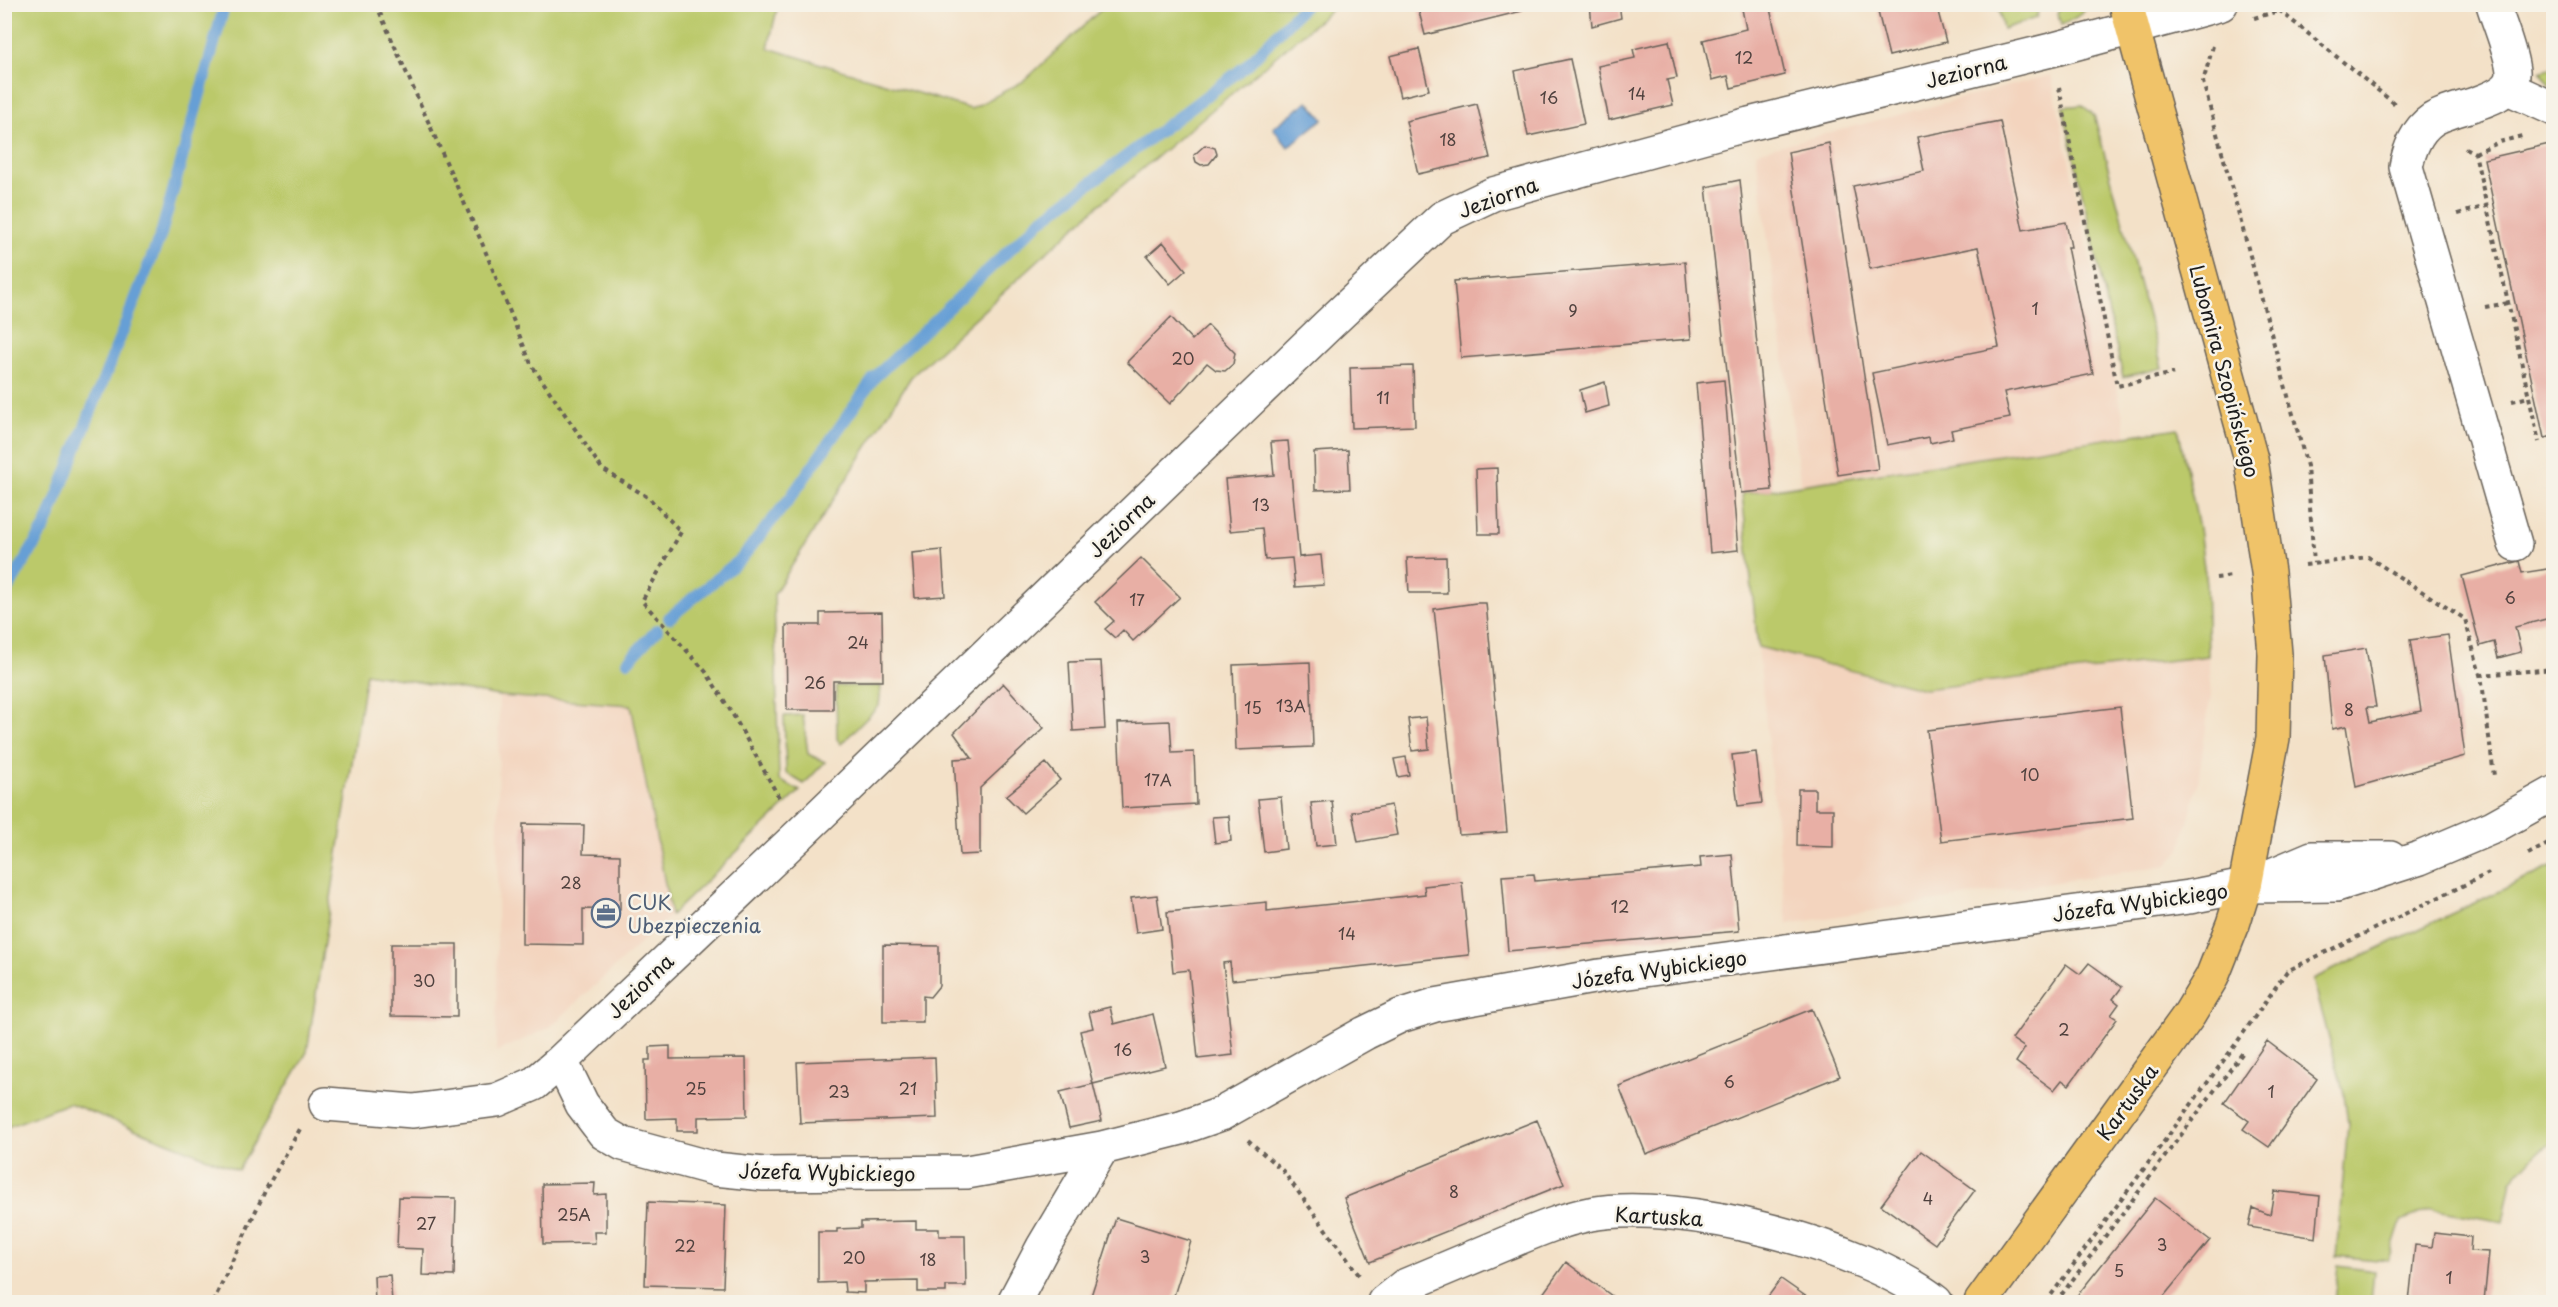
<svg xmlns="http://www.w3.org/2000/svg" width="2558" height="1307" viewBox="0 0 2558 1307" font-family="'Playpen Sans',sans-serif">
  <style>
    .built { fill: #f3d4be }
    .green { fill: #bbc96b; stroke: #6c7244; stroke-width: 1.5 }
    .water { fill: #669fd5; stroke: #415e78; stroke-width: 1.5 }
    .lines { fill: none; stroke-linecap: round; stroke-linejoin: round }
    .stream { stroke: #669fd5; stroke-width: 12 }
    .building { fill: #e8afa5 }
    .minor-casing { stroke: #676158; stroke-width: 36 }
    .major-casing { stroke: #676158; stroke-width: 36 }
    .path { stroke: #676158; stroke-width: 4; stroke-dasharray: 4.5 4.5; stroke-linecap: butt }
    .minor { stroke: #fff; stroke-width: 33 }
    .major { stroke: #f0c369; stroke-width: 33 }
    .labels { text-anchor: middle; dominant-baseline: central; stroke-width: 5; stroke-linejoin: round; paint-order: stroke }
    .number-label { font-size: 16px; fill: #4f413e }
    .street-label { font-size: 20px; fill: #1c1c1c; stroke: #f7f3e8 }
    .service-label { font-size: 20px; fill: #4e5e75; stroke: #f7f3e8; text-anchor: start }
  </style>
  <rect width="100%" height="100%" fill="#f7f3e8"/>
  <filter id="ink" filterUnits="userSpaceOnUse"><feTurbulence type="fractalNoise" baseFrequency=".0167" numOctaves="2"/><feDisplacementMap in="SourceGraphic" scale="12" xChannelSelector="R" yChannelSelector="G"/><feConvolveMatrix kernelMatrix="1 2 1 2 8 2 1 2 1" color-interpolation-filters="sRGB"/></filter>
  <filter id="wash" filterUnits="userSpaceOnUse"><feTurbulence type="fractalNoise" baseFrequency=".008" numOctaves="4" result="noise"/><feDisplacementMap in="SourceGraphic" scale="24" xChannelSelector="R" yChannelSelector="G"/><feGaussianBlur stdDeviation="1.35" result="paint"/><feColorMatrix in="noise" values="0 0 0 0 0 0 0 0 0 0 0 0 0 0 0 0 0 1.4 0 .05"/><feComposite in="paint" operator="in"/></filter>
  <g filter="url(#wash)">
    <rect width="100%" height="100%" fill="#f3e1c8"/>
    <path class="built" d="M2051,75L2127,436L1801,487L1756,152Z
      M1758,647L1924,689L2208,656L2211,696L2208,712L2198,784L2180,850L2167,865L1787,924Z
      M499,696L631,705L671,915L549,1028L496,1052Z"/>
    <path class="green" d="M5,4L778,5L768,48L971,109L1024,81L1106,5H1337L1092,211L911,377L774,594L779,780L800,791L671,915L631,705L499,696L366,673L307,1052L238,1170L69,1103L5,1128Z
      M1998,5V4L2040,5L2036,18L2003,29Z
      M2062,5V4L2087,5L2080,15L2062,25L2057,14Z
      M2553,68V91L2540,72Z
      M2082,105L2094,115L2162,368L2123,377L2063,107Z
      M2178,428L2199,528L2206,584L2208,656L1924,689L1758,647L1742,494Z
      M836,686H881L879,706L841,744L837,739Z
      M803,715L808,754L825,762L804,784L786,773L784,716Z
      M2553,866V1143L2538,1151L2511,1181L2503,1222L2431,1209L2401,1221L2388,1261L2336,1256L2348,1124L2344,1094L2313,979Z
      M2338,1266L2374,1271L2371,1302H2334Z"/>
    <path class="water" d="M1308,101L1323,119L1288,147L1273,128Z"/>
    <g class="lines">
      <path class="stream" d="M4,596L46,525L161,234L225,4
        M669,618L741,559L791,497L874,378L1040,221L1246,66L1306,4
        M628,661L657,630"/>
    </g>
    <g id="blocks">
      <path class="building" d="M1417,4H1520L1522,11L1425,35Z
        M1590,4H1619L1621,18L1592,26Z
        M1741,4H1769L1785,75L1731,88L1728,76L1712,80L1703,40L1746,29Z
        M1876,4H1936L1946,42L1889,56Z
        M2546,4H2554V29H2553Z
        M1669,41L1677,78L1667,80L1673,105L1609,120L1598,66L1635,58L1633,49Z
        M1419,49L1429,90L1400,97L1390,56Z
        M1570,59L1584,124L1528,136L1515,71Z
        M1477,104L1490,158L1418,174L1406,121Z
        M2000,121L2023,230L2066,222L2071,247H2067L2093,374L2004,392L2010,418L1951,430L1953,438L1930,443L1929,437L1887,445L1872,373L1999,347L1978,247L1870,269L1853,186L1924,171L1917,137Z
        M1829,143L1878,469L1838,475L1788,152Z
        M2554,143V436L2544,438L2484,159Z
        M1205,145L1215,148L1217,154L1209,164L1201,165L1196,162L1194,155Z
        M1740,180L1772,490L1741,493L1706,187Z
        M1163,242L1186,270L1170,284L1147,256Z
        M1685,262L1691,339L1461,358L1454,281Z
        M1171,317L1192,340L1208,325L1235,353L1233,364L1225,371L1216,370L1207,363L1170,404L1127,362Z
        M1413,366L1415,426L1352,428L1350,368Z
        M1724,380L1738,550L1710,553L1696,383Z
        M1605,382L1609,406L1585,413L1580,390Z
        M1288,441L1299,557L1321,555L1324,585L1295,587L1292,558L1265,560L1262,528L1230,531L1225,479L1274,475L1271,442Z
        M1348,450L1350,489L1315,490L1314,452Z
        M1497,468L1499,534H1478L1476,469Z
        M942,550L945,596L915,598L912,553Z
        M1446,557L1447,593H1409L1407,558Z
        M1141,558L1180,597L1133,641L1123,630L1115,638L1105,629L1114,621L1095,602Z
        M2519,561L2522,573L2554,568V617L2515,627L2521,652L2498,658L2494,642L2480,646L2462,576Z
        M1476,603H1486L1507,832L1459,835L1434,609Z
        M882,612L883,681H833V710H787L786,625H820V613Z
        M2448,635L2465,756L2356,787L2346,726L2332,729L2325,655L2366,648L2376,707H2367L2370,722L2421,711L2410,640Z
        M1101,661L1105,729L1073,731L1069,662Z
        M1310,662L1313,747L1236,750L1233,665Z
        M1003,683L1044,728L980,788V854L960,855L954,759L972,758L954,733Z
        M2120,707L2133,818L1941,841L1927,730Z
        M1426,717L1429,749L1412,751L1408,719Z
        M1170,721L1172,753L1194,752L1196,804L1122,808L1118,723Z
        M1756,752L1762,803L1738,806L1732,755Z
        M1406,757L1409,775L1398,777L1394,759Z
        M1046,763L1060,780L1023,813L1006,796Z
        M1798,789H1815V809H1833V847L1797,846Z
        M1281,797L1286,849L1264,852L1258,799Z
        M1332,801L1337,844L1316,846L1311,803Z
        M1391,805L1397,835L1358,842L1352,812Z
        M1229,816L1231,841L1215,843L1212,817Z
        M523,824L584,825L583,854L620,855V910L583,909V945L522,944Z
        M1732,854L1739,931L1508,951L1502,876L1534,874L1535,881L1701,867L1700,857Z
        M1462,882L1469,955L1232,980L1230,962L1223,963L1233,1055L1198,1059L1189,970L1173,972L1167,912L1267,902V911L1425,894L1424,886Z
        M1157,895L1162,929L1136,933L1131,898Z
        M391,944H457V1017L391,1016Z
        M883,945L939,946V986L930,997L923,996V1022H883Z
        M2089,963L2122,987L2113,999L2119,1004L2111,1015L2117,1019L2069,1085L2062,1080L2054,1090L2016,1062L2025,1048L2012,1039L2066,964L2080,974Z
        M1110,1007L1114,1024L1153,1014L1165,1066L1093,1084L1080,1031L1093,1028L1089,1012Z
        M1812,1009L1840,1076L1646,1154L1619,1086Z
        M2267,1041L2317,1079L2269,1147L2243,1129L2249,1121L2224,1103Z
        M670,1046V1059L746,1058L747,1116L698,1117V1131H677V1118L646,1119L645,1060H650V1047Z
        M935,1057L937,1118L800,1123L797,1062Z
        M1093,1084L1102,1121L1069,1128L1060,1092Z
        M1537,1120L1564,1184L1370,1262L1344,1198Z
        M1921,1151L1975,1190L1935,1244L1881,1205Z
        M595,1183L594,1195L606,1194V1232H594L595,1243L543,1244L542,1184Z
        M2274,1191L2320,1196L2316,1238L2249,1227L2253,1208L2270,1215Z
        M399,1197L456,1198L454,1276L422,1275L423,1249L397,1248Z
        M2155,1198L2210,1240L2159,1302H2072Z
        M648,1202L726,1205L723,1287L645,1285Z
        M1116,1218L1191,1241L1172,1302H1089Z
        M916,1221V1229H939V1236H965L966,1286H946V1292H918V1281L864,1282V1293L845,1292L844,1282L818,1283V1232H837V1229L861,1228V1222Z
        M2434,1233L2471,1237L2470,1251L2489,1252L2484,1302H2409L2415,1245L2432,1247Z
        M1566,1262L1620,1302H1537Z
        M390,1275L392,1302H375L374,1276Z
        M1781,1279L1814,1302H1764Z"/>
    </g>
  </g>
  <g filter="url(#ink)">
    <use href="#blocks" fill-opacity="0" stroke="#676158" stroke-width="1.5"/>
    <g class="lines">
      <g class="minor-casing">
        <path id="minor" d="M2493,4C2499,24 2511,51 2513,71C2516,102 2452,106 2432,120C2417,130 2409,150 2406,167L2515,544
          M2508,88L2554,109
          M2260,880L2312,858H2390
          M561,1061L582,1104L604,1133L623,1144L715,1169L764,1174L967,1172L1102,1148L1181,1128L1221,1114L1365,1033L1400,1016L1435,1005L1599,976L2189,897L2245,886L2336,885L2420,858L2493,827L2554,793
          M326,1104L413,1111L497,1100L534,1084L561,1061L799,835L1327,326L1442,218L1493,194L1749,124L2051,50L2221,4
          M1014,1302L1043,1247L1102,1148
          M1384,1302L1404,1286C1437,1272 1471,1258 1504,1244C1533,1232 1560,1220 1590,1214C1681,1198 1864,1245 1936,1302"/>
      </g>
      <g class="major-casing">
        <path id="major" d="M1981,1302L2189,1015L2212,977L2233,924L2245,886L2273,738L2275,654L2268,572L2251,459L2126,4"/>
      </g>
      <path class="path" d="M376,4L482,243L531,364L602,469L649,498L681,532L642,601L706,672L732,713L781,801
        M2279,10L2395,104
        M2254,18L2303,4
        M2213,46L2203,82L2307,466L2314,563
        M2059,87L2117,386L2174,373
        M2465,148L2475,153L2539,442
        M2475,153L2499,142L2522,136
        M2458,214L2486,206
        M2485,307L2508,303
        M2512,401L2529,397
        M2305,565L2368,557L2465,619L2482,682L2494,776
        M2216,578L2232,576
        M2480,675L2554,669
        M2528,854L2554,841
        M1248,1140L1283,1171L1359,1275
        M213,1302L266,1189L300,1129
        M2046,1302L2235,1045L2287,971L2489,873
        M2056,1302L2244,1051"/>
      <use href="#minor" class="minor"/>
      <use href="#major" class="major"/>
    </g>
  </g>
  <defs>
    <g id="office-ring" transform="scale(1.5)"><circle r="9.5" fill="#f7f3e8" stroke="#5c6f8a" stroke-width="1.5"/><path d="M-6-3h4V-5.5h4V-3h4V5H-6ZM-1-4.5V-3h2v-1.5ZM-6 0V1H6V0Z" fill="#5c6f8a"/></g>
  </defs>
  <g fill-rule="evenodd">
    <use href="#office-ring" x="606" y="913"/>
  </g>
  <g class="labels">
    <g class="number-label">
      <text x="1744" y="57">12</text>
      <text x="1637" y="93">14</text>
      <text x="1549" y="97">16</text>
      <text x="1448" y="139">18</text>
      <text x="2035" y="308">1</text>
      <text x="1573" y="310">9</text>
      <text x="1183" y="358">20</text>
      <text x="1383" y="397">11</text>
      <text x="1261" y="504">13</text>
      <text x="2510" y="597">6</text>
      <text x="1137" y="599">17</text>
      <text x="858" y="642">24</text>
      <text x="815" y="682">26</text>
      <text x="1291" y="705">13A</text>
      <text x="1253" y="707">15</text>
      <text x="2349" y="709">8</text>
      <text x="2030" y="774">10</text>
      <text x="1158" y="779">17A</text>
      <text x="571" y="882">28</text>
      <text x="1620" y="906">12</text>
      <text x="1347" y="933">14</text>
      <text x="424" y="980">30</text>
      <text x="2064" y="1029">2</text>
      <text x="1123" y="1049">16</text>
      <text x="1729" y="1081">6</text>
      <text x="696" y="1088">25</text>
      <text x="908" y="1088">21</text>
      <text x="839" y="1091">23</text>
      <text x="2271" y="1091">1</text>
      <text x="1454" y="1191">8</text>
      <text x="1928" y="1198">4</text>
      <text x="574" y="1214">25A</text>
      <text x="426" y="1223">27</text>
      <text x="2162" y="1244">3</text>
      <text x="685" y="1245">22</text>
      <text x="1145" y="1256">3</text>
      <text x="854" y="1257">20</text>
      <text x="928" y="1259">18</text>
      <text x="2119" y="1270">5</text>
      <text x="2449" y="1277">1</text>
    </g>
    <g class="street-label">
      <text transform="translate(1966 71) rotate(-14)">Jeziorna</text>
      <text transform="translate(1498 197) rotate(-20)">Jeziorna</text>
      <text transform="translate(2225 371) rotate(75)">Lubomira Szopińskiego</text>
      <text transform="translate(1121 525) rotate(-44)">Jeziorna</text>
      <text transform="translate(2140 902) rotate(-8)">Józefa Wybickiego</text>
      <text transform="translate(1659 969) rotate(-8)">Józefa Wybickiego</text>
      <text transform="translate(640 986) rotate(-44)">Jeziorna</text>
      <text transform="translate(2127 1102) rotate(-54)">Kartuska</text>
      <text transform="translate(827 1172) rotate(1)">Józefa Wybickiego</text>
      <text transform="translate(1659 1216) rotate(3)">Kartuska</text>
    </g>
    <g class="service-label">
      <text x="627" y="902">CUK<tspan x="627" dy="23">Ubezpieczenia</tspan></text>
    </g>
  </g>
  <rect width="2558" height="1307" fill="none" stroke="#f7f3e8" stroke-width="24"/>
</svg>
